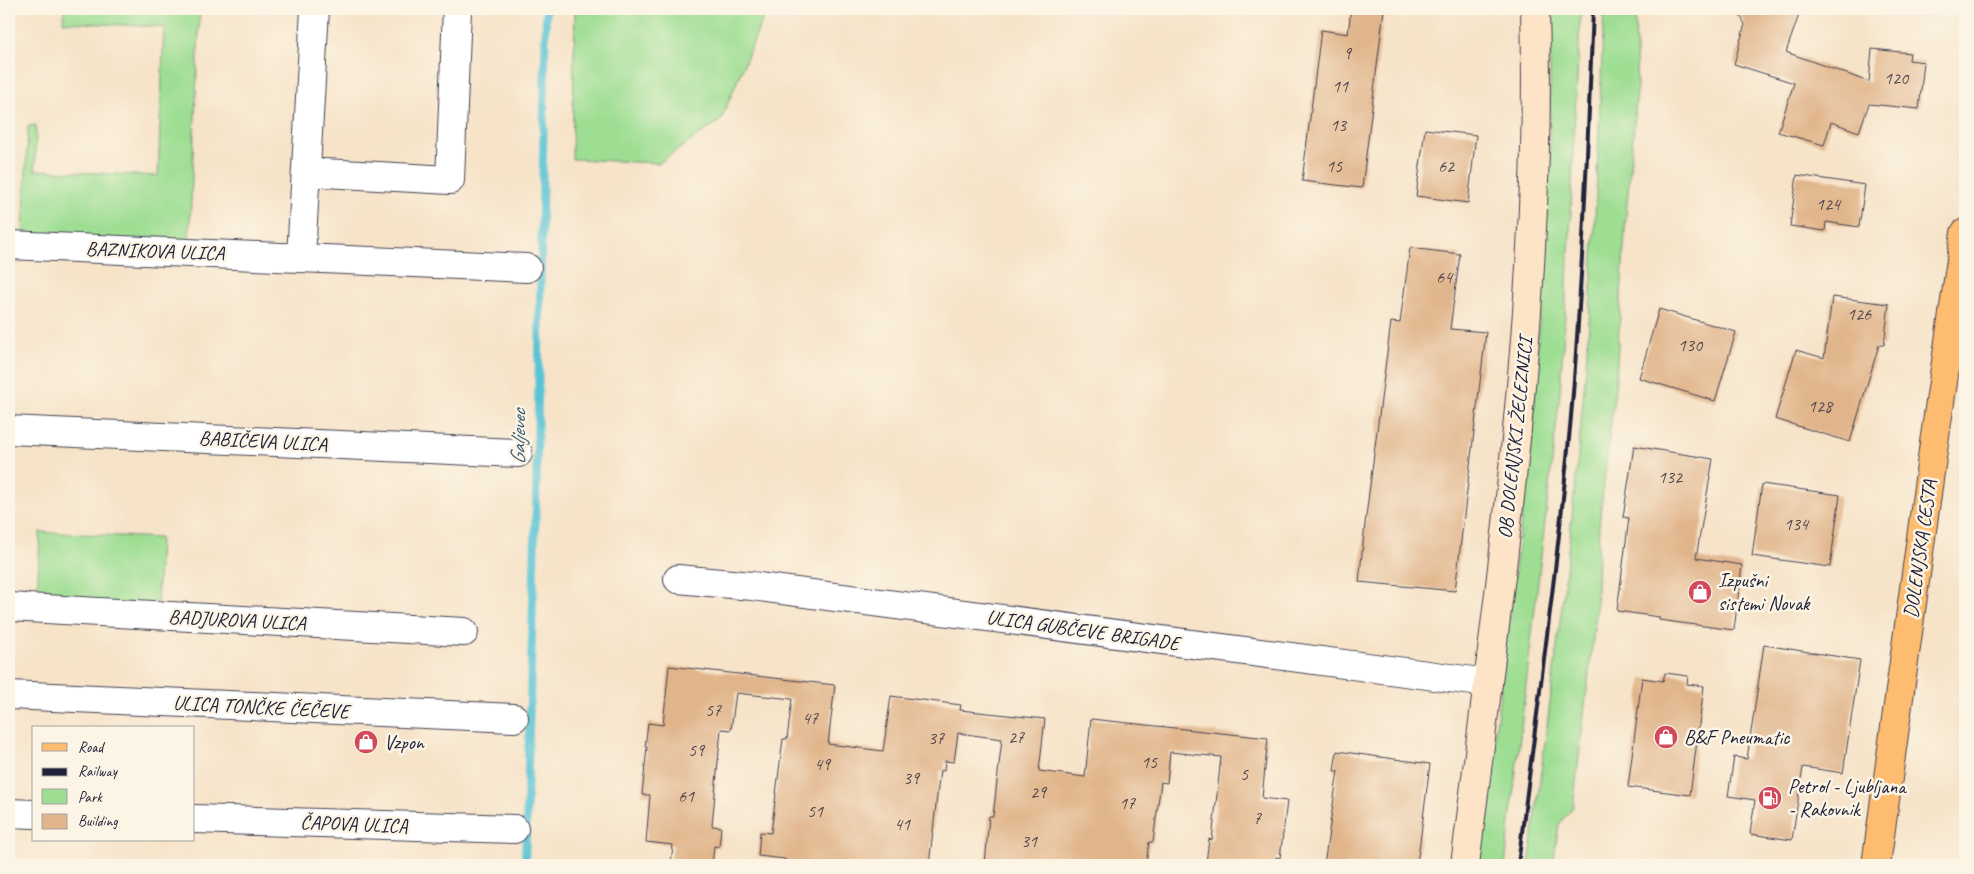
<svg xmlns="http://www.w3.org/2000/svg" width="1974" height="874" viewBox="0 0 1974 874" font-family="Caveat,sans-serif">
  <style>
    .green { fill: #9ede93; stroke: #608067 }
    .lines { fill: none; stroke-linecap: round; stroke-linejoin: round }
    .stream { stroke: #5ac4d5; stroke-width: 8 }
    .building { fill: #e1b58b }
    .street-casing { stroke: #423f50; stroke-width: 30 }
    .secondary-casing { stroke: #423f50; stroke-width: 30 }
    .primary-casing { stroke: #423f50; stroke-width: 30 }
    .street { stroke: #fff; stroke-width: 28 }
    .secondary { stroke: #fee4c6; stroke-width: 28 }
    .primary { stroke: #fdbc70; stroke-width: 28 }
    .rail { stroke: #22223b; stroke-width: 4 }
    .labels { text-anchor: middle; dominant-baseline: central; stroke-width: 5; stroke-linejoin: round; paint-order: stroke }
    .number-label { font-size: 18px; fill: #52474f }
    .street-label { font-size: 20px; fill: #22223b; stroke: #fcf5e5 }
    .poi-label { font-size: 20px; fill: #22223b; stroke: #fcf5e5; text-anchor: start }
    .water-label { font-size: 21px; font-style: italic; fill: #365b71; stroke: #fcf5e5 }
  </style>
  <rect width="100%" height="100%" fill="#fcf5e5"/>
  <filter id="ink" filterUnits="userSpaceOnUse"><feTurbulence type="fractalNoise" baseFrequency=".02" numOctaves="2"/><feDisplacementMap in="SourceGraphic" scale="10" xChannelSelector="R" yChannelSelector="G"/><feConvolveMatrix kernelMatrix="1 2 1 2 8 2 1 2 1" color-interpolation-filters="sRGB"/></filter>
  <filter id="wash" filterUnits="userSpaceOnUse"><feTurbulence type="fractalNoise" baseFrequency=".0096" numOctaves="4" result="noise"/><feDisplacementMap in="SourceGraphic" scale="20" xChannelSelector="R" yChannelSelector="G"/><feGaussianBlur stdDeviation="1.12" result="paint"/><feColorMatrix in="noise" values="0 0 0 0 0 0 0 0 0 0 0 0 0 0 0 0 0 1.4 0 .05"/><feComposite in="paint" operator="in"/></filter>
  <g filter="url(#wash)">
    <rect width="100%" height="100%" fill="#f6e3c8"/>
    <path class="green" d="M64,9H200L189,243L23,235L28,126L36,125L35,170L158,176L164,27L63,22Z
      M575,9H767L721,120L659,163L572,159Z
      M1550,9H1581L1574,130L1570,236L1560,393L1505,865H1479L1533,423L1550,143Z
      M1604,9H1635L1637,90L1626,215L1616,379L1599,525L1596,614L1573,807L1559,824L1553,865H1529C1548,718 1568,571 1581,423C1594,285 1598,147 1604,9Z
      M40,532L160,538L157,606L37,601Z"/>
    <g class="lines">
      <path class="stream" d="M525,865L536,503L546,9"/>
    </g>
    <g id="blocks">
      <path class="building" d="M1351,9H1384L1362,188L1302,181L1321,30L1348,34Z
        M1736,9H1801L1786,52L1869,82L1872,49L1910,53L1909,60L1924,62L1919,109L1869,104L1859,132L1831,122L1824,145L1778,132L1794,83L1734,64L1745,24Z
        M1425,129L1476,135L1468,203L1416,196Z
        M1797,175L1865,185L1859,227L1826,222L1825,231L1790,226Z
        M1410,248L1460,254L1450,329L1486,332L1455,591L1359,582L1365,524L1391,322L1400,323Z
        M1832,297L1889,304L1884,345H1879L1850,442L1775,419L1796,350L1824,358Z
        M1659,309L1736,332L1715,401L1639,378Z
        M1634,446L1713,459L1696,558L1742,565L1734,630L1659,620V617L1617,611L1629,518L1623,517Z
        M1762,484L1840,495L1830,567L1752,556Z
        M1764,645L1860,660L1843,773L1803,767L1792,840L1750,834L1755,800L1728,796L1734,757L1747,759Z
        M669,666L835,685L828,744L883,751L891,696L961,705L960,710L1045,719L1039,771L1085,777L1091,719L1268,738L1262,798L1287,801L1280,858L1276,857L1275,865H1226L1206,863L1209,839L1212,840L1221,757L1170,752L1167,783L1161,782L1153,842H1149L1146,865H985L989,816H993L1002,739L958,733L954,762L945,761L944,771L940,770L929,865H785V859L758,856L760,832L771,833L783,739H787L792,699L736,693L731,730L721,729L712,826L721,827L719,847L714,846L712,865H671L673,845L646,842L650,795H642L647,747H645L648,723L663,725Z
        M1665,673L1688,676L1687,684L1704,686L1690,795L1628,787L1642,678L1663,681Z
        M1337,751L1430,764L1417,865H1324L1338,771H1334Z"/>
    </g>
  </g>
  <g filter="url(#ink)">
    <use href="#blocks" fill-opacity="0" stroke="#423f50" stroke-width="1"/>
    <g class="lines">
      <g class="street-casing">
        <path id="street" d="M306,172L450,180L457,9
          M9,245L527,268
          M301,257L315,9
          M9,430L518,453
          M678,579L752,586L1488,683
          M9,607L464,632
          M9,695L514,718
          M9,813L34,814
          M194,819L514,829"/>
      </g>
      <g class="secondary-casing">
        <path id="secondary" d="M1465,865C1500,581 1543,296 1535,9"/>
      </g>
      <g class="primary-casing">
        <path id="primary" d="M1876,865L1935,436L1965,233"/>
      </g>
      <use href="#street" class="street"/>
      <use href="#secondary" class="secondary"/>
      <use href="#primary" class="primary"/>
      <path class="rail" d="M1518,865C1537,708 1560,551 1573,393C1583,265 1588,137 1593,9"/>
    </g>
  </g>
  <defs>
    <g id="shop-disc" transform="scale(1.25)"><circle r="9.5" fill="#d1495b" stroke="#fcf5e5"/><path d="M-5-2.5h2.3a2.7 3.5 0 0 1 5.4 0H5L5.5 6h-11ZM-1.5-2.5h3a1.5 2.3 0 0 0-3 0Z" fill="#fff"/></g>
    <g id="fuel-disc" transform="scale(1.25)"><circle r="9.5" fill="#d1495b" stroke="#fcf5e5"/><path d="M-5.5-6h7V0h2V4h1.3V-2.5L3-4.5l.8-.8L6-3V5H2.5V1h-1V6h-7ZM-4.2-4.7v3.2H.2V-4.7Z" fill="#fff"/></g>
  </defs>
  <g fill-rule="evenodd">
    <use href="#shop-disc" x="1700" y="592"/>
    <use href="#shop-disc" x="1666" y="737"/>
    <use href="#shop-disc" x="366" y="742"/>
    <use href="#fuel-disc" x="1770" y="798"/>
  </g>
  <g class="labels">
    <g class="number-label">
      <text x="1347" y="53">9</text>
      <text x="1896" y="78">120</text>
      <text x="1340" y="86">11</text>
      <text x="1338" y="125">13</text>
      <text x="1334" y="166">15</text>
      <text x="1446" y="166">62</text>
      <text x="1828" y="204">124</text>
      <text x="1444" y="277">64</text>
      <text x="1859" y="314">126</text>
      <text x="1690" y="345">130</text>
      <text x="1820" y="406">128</text>
      <text x="1670" y="477">132</text>
      <text x="1796" y="524">134</text>
      <text x="713" y="710">57</text>
      <text x="810" y="718">47</text>
      <text x="1016" y="737">27</text>
      <text x="936" y="738">37</text>
      <text x="696" y="750">59</text>
      <text x="1149" y="762">15</text>
      <text x="822" y="764">49</text>
      <text x="1244" y="774">5</text>
      <text x="911" y="778">39</text>
      <text x="1038" y="792">29</text>
      <text x="686" y="796">61</text>
      <text x="1127" y="803">17</text>
      <text x="815" y="811">51</text>
      <text x="1257" y="818">7</text>
      <text x="902" y="824">41</text>
      <text x="1029" y="841">31</text>
    </g>
    <g class="street-label">
      <text transform="translate(155 251) rotate(2)">BAZNIKOVA ULICA</text>
      <text transform="translate(1515 438) rotate(-84)">OB DOLENJSKI ŽELEZNICI</text>
      <text transform="translate(263 441) rotate(3)">BABIČEVA ULICA</text>
      <text transform="translate(1920 549) rotate(-82)">DOLENJSKA CESTA</text>
      <text transform="translate(237 620) rotate(3)">BADJUROVA ULICA</text>
      <text transform="translate(1083 630) rotate(8)">ULICA GUBČEVE BRIGADE</text>
      <text transform="translate(261 707) rotate(3)">ULICA TONČKE ČEČEVE</text>
      <text transform="translate(354 824) rotate(2)">ČAPOVA ULICA</text>
    </g>
    <g class="poi-label">
      <text x="1718" y="580">Izpušni<tspan x="1718" dy="23">sistemi Novak</tspan></text>
      <text x="1684" y="737">B&amp;F Pneumatic</text>
      <text x="384" y="742">Vzpon</text>
      <text x="1788" y="786">Petrol - Ljubljana<tspan x="1788" dy="23">- Rakovnik</tspan></text>
    </g>
    <g class="water-label">
      <text transform="translate(518 437) rotate(-89)">Galjevec</text>
    </g>
  </g>
  <rect width="1974" height="874" fill="none" stroke="#fcf5e5" stroke-width="30"/>
  <rect x="32" y="726" width="162" height="115" fill="#fcf5e5" stroke="#a5a1a1"/>
  <rect x="42" y="743" width="25" height="8" fill="#fdbc70" stroke="#a5a1a1"/>
  <text x="78" y="752" font-size="15" fill="#22223b">Road</text>
  <rect x="42" y="768" width="25" height="8" fill="#22223b" stroke="#a5a1a1"/>
  <text x="78" y="776" font-size="15" fill="#22223b">Railway</text>
  <rect x="42" y="789" width="25" height="15" fill="#9ede93" stroke="#a5a1a1"/>
  <text x="78" y="802" font-size="15" fill="#22223b">Park</text>
  <rect x="42" y="814" width="25" height="15" fill="#e1b58b" stroke="#a5a1a1"/>
  <text x="78" y="826" font-size="15" fill="#22223b">Building</text>
</svg>
